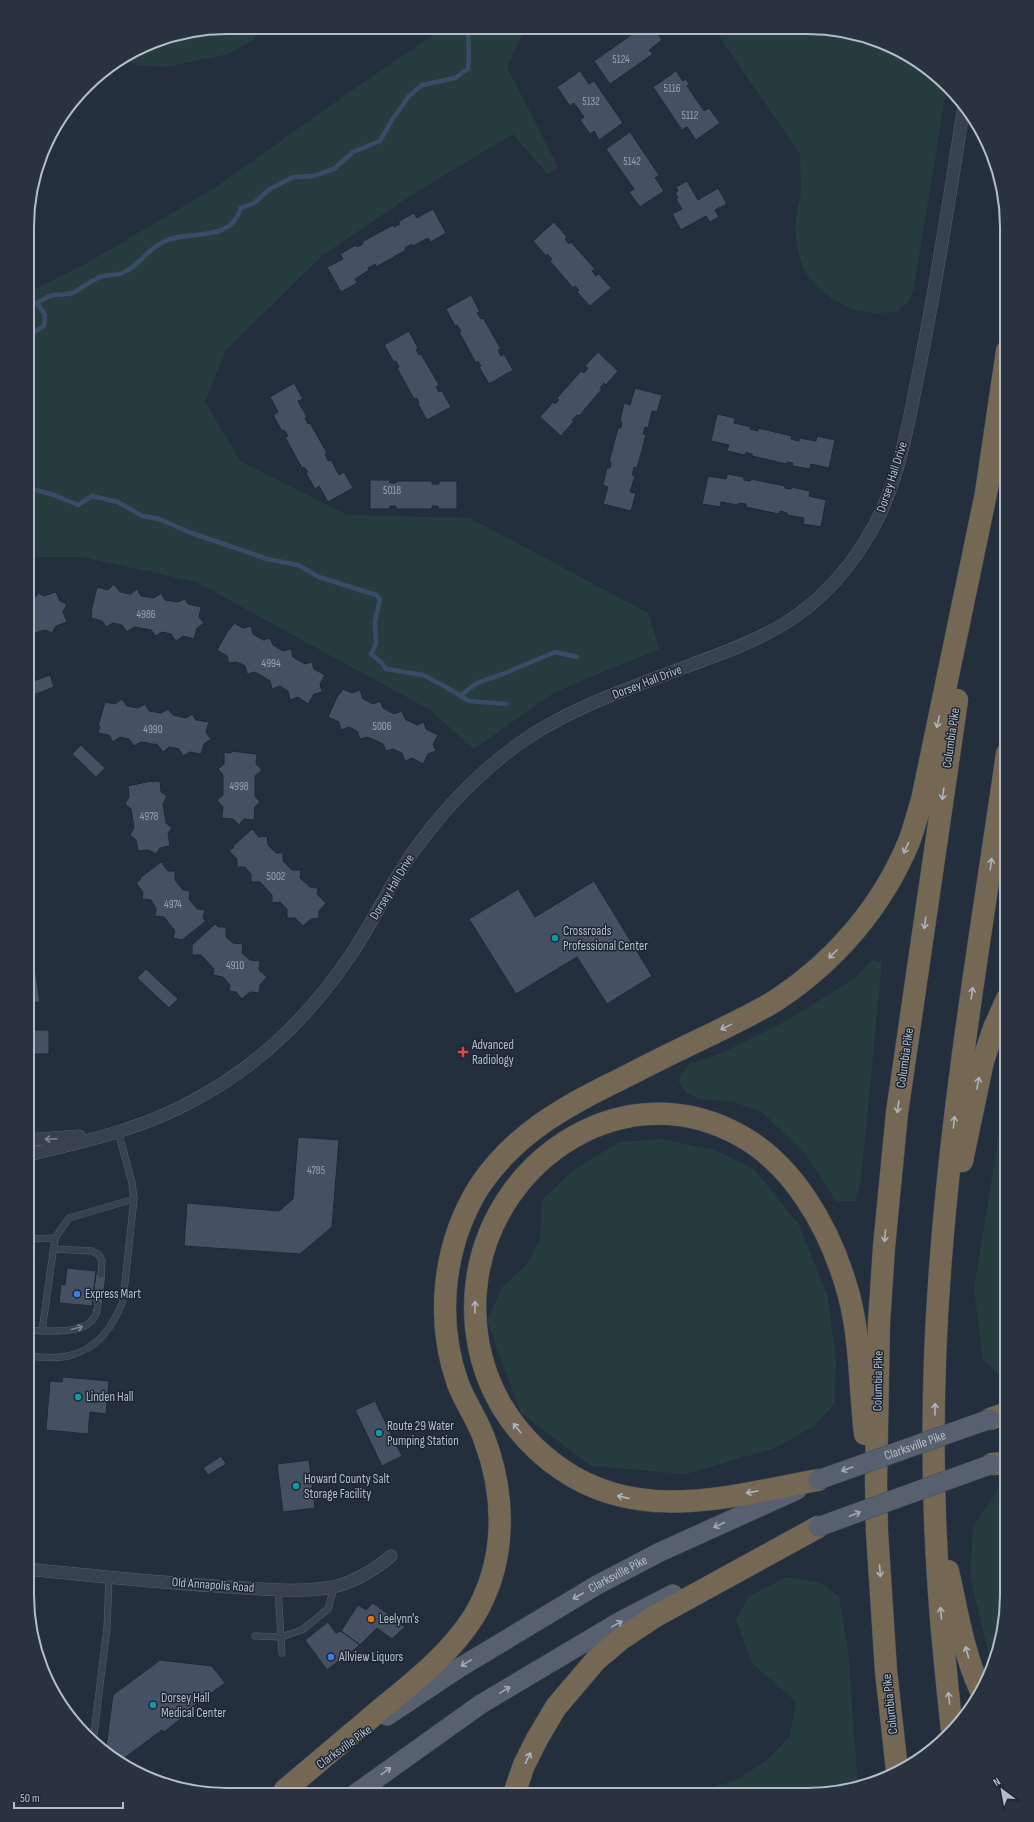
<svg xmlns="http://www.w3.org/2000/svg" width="1034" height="1822" viewBox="0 0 1034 1822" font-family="'Sofia Sans Condensed',sans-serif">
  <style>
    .green { fill: #263c3f }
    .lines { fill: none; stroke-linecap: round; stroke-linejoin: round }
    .stream { stroke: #394c67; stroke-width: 4.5 }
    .building { fill: #455162; stroke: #1f2835 }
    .service-casing { stroke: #565f6c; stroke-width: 7 }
    .minor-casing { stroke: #565f6c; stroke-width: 13 }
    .primary-casing { stroke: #414a57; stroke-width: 20 }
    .motorway-casing { stroke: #434c59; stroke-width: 23 }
    .service { stroke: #38414e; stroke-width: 6 }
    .minor { stroke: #38414e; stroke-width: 12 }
    .primary { stroke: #56606e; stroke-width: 19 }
    .motorway { stroke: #746855; stroke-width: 22 }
    .primary-bridge-casing { stroke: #414a57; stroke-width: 20; stroke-linecap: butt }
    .primary-bridge { stroke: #56606e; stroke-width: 19 }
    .oneway { stroke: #aeb4bd }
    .oneway2 { stroke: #7c8592 }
    .oneway3 { stroke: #a1aab7 }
    .culture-dot { fill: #0f9aa8; stroke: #1d2633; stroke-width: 1.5 }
    .health-dot { fill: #e0444e; stroke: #1d2633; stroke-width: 1.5 }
    .shop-dot { fill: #3f7fe0; stroke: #1d2633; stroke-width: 1.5 }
    .food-dot { fill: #e8710a; stroke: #1d2633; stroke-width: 1.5 }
    .labels { text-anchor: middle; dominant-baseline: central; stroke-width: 3; stroke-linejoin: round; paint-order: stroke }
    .number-label { font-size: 11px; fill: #98a1af }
    .street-label { font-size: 13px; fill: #b4bcc9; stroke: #1d2633 }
    .poi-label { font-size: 13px; fill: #b4bcc9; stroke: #1d2633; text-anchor: start }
    .rim { fill: none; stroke: #b4bcc9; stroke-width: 2 }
  </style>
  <rect width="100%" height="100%" fill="#242f3e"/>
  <path class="green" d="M227,27H262L253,40L228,54L166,67L137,65L123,59L151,42Z
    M443,28L531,29L522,35L507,67L558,167L548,175L513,134L410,196L323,255L225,351L205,402L240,461L347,515L470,518L648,613L659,649L555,692L474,749L430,710L196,582L83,557H28L29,292L87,263L216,187L351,91Z
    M715,30L846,31L895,48L939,77L947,86L913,292L908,303L896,312L875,313L854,310L832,299L820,289L804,271L797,247L795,223L801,192L800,154Z
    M872,960L882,962L861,1180L855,1201H836L805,1153L763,1113L734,1102L700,1099L686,1093L678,1080L689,1064L722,1053L786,1021L855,978Z
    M1007,1083V1374H999L983,1360L974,1289Z
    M661,1139L715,1150L754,1169L799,1225L828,1297L836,1361L834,1404L814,1426L775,1448L686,1474L591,1466L521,1413L487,1321L502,1287L527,1264L540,1240L542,1200L573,1170L620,1142Z
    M1007,1486V1608L994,1663L989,1655L970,1576L973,1527L999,1488Z
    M787,1577L820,1583L839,1596L848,1650L858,1787L807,1795H698L701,1791L736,1780L766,1761L790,1736L796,1702L752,1663L736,1620L749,1596Z"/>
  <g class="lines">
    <path class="stream" d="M29,333H33L44,326L45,315L37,303C42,300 48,296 54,295C59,294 66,295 72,293C81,289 89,282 98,278C105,274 115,276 122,273C139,267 147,249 163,242C190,228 229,245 241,208L254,203L270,189L293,177L313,176L334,169L353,152L380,141L392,120L409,96L422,85L455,78L468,69C470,54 468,43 468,28
      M28,488L54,495L78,505L92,496L118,502L142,516L159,519L189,532L267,559L298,565L319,577L376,595L380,599L375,621L376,644L371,654L382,663L386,669L423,675L446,687L469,701L506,704
      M460,696L477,683L503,674L555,652L577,657"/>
  </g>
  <path class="building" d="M631,29L655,30L662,40L649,50L653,54L610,84L594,61L634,33Z
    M580,71L589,84L594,81L623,123L599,140L594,131L590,134L580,120L584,117L574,103L570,106L557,87Z
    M676,71L683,81L686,79L689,84L687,86L704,111L709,108L720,123L696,140L687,127L682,130L653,87Z
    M630,132L659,175L655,178L664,191L640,207L629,192L634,189L606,149Z
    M687,181L698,200L718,188L727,204L715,210L719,217L710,222L706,216L681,230L672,214L682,209L676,199L678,198L675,193L678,191L676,187Z
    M433,209L446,233L431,242L428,238L413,246L412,244L405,248L406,250L376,267L375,264L368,268L369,270L355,279L357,283L341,292L327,267L343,259L340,254L356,245L357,247L363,244L362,242L393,225L394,227L400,224L398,222L414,213L417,218Z
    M554,222L567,237L565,239L569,244L571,242L595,269L592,271L596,276L599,274L611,288L590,306L577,292L579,290L575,286L573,288L550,261L552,259L547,254L546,256L533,241Z
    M471,295L480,312L477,313L481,319L483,318L501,349L498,350L501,356L504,354L513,370L489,384L479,367L481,366L478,361L476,363L459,332L461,331L457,325L455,326L446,309Z
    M409,331L418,348L416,350L419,355L421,354L439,385L436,387L439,392L442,391L451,407L427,420L418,404L419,403L417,398L414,399L397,368L399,367L396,361L394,362L384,345Z
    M598,352L618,371L606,385L604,383L600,388L602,389L579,416L577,415L572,420L574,421L561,436L540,417L553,402L555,404L559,400L557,398L581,371L584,373L588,368L585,366Z
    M294,383L303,399L298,401L307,417L305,418L308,424L310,423L327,453L325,454L328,461L331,460L339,475L344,472L353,488L328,502L319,486L315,489L306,473L308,472L304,467L302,468L285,437L288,436L284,430L282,431L273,415L278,412L270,397Z
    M635,388L662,395L657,412L652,411L648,428L645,427L643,434L646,435L637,468L634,467L632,475L635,476L630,492L636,493L631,511L603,504L608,487L603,485L607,468H610L611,462H609L618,428H621L622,422L620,421L624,403L630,405Z
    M717,414L735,418L734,423L751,427L750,429L758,431V428L792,436L791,439L799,441V438L816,441L817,436L835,440L829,468L811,464L810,469L792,466L793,463L787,462L786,464L752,456V454L746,452L745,455L727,451L729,445L711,441Z
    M727,474L744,477V480L750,481L751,479L785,486V488L791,489L792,487L810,491L809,496L826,500L821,527L803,524L804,518L787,515V513L780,511L779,514L746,507V504L739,503L738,505L721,502L720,507L702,504L708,476L726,479Z
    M370,480H390V483H396V481H432V484H439V481H457V509H438V506H432V509H396V506H390V509H370Z
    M114,584L120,592L131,594L137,589L141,596L154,598L161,593L165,600L178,602L185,599L188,604L201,607L199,617L204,623L197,628L194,639L183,636L176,641L171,634L162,632L156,636L151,630L134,627L127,632L122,625L113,623L106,627L102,621L91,618L92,612H91L97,587L108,590Z
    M56,592L60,601L67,604L63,612L67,622L56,626L52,633L45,630L35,633L32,640L28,638V602L34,599L38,593L44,596Z
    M234,623L243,628L251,626L253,634L263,640L270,638L273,645L283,651L291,649L293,657L305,664L312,662L314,669L325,675L320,684L322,692L314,694L308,704L298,697L290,700L288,691L280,686L272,689L270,681L255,672L247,674L245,666L237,662L229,663L227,656L217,650L229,629H230Z
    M50,675L54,687L28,697V683Z
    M343,689L352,693L360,690L363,699L373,704L380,701L383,708L394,714L402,711L405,719L417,725L424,722L426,729L438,735L433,744L436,751L428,754L423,764L412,758L405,761L402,753L393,749L386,751L383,744L368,737L360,739L357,731L349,727L341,730L339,722L328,717L338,695H339Z
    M122,699L127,706L138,708L145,704L149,711L161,713L168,709L173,715L186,718L192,714L196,720L209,722L206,733L211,739L204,744L201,754L190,752L183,756L179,749L169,747L163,752L158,745L141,742L134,746L129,739L120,737L113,742L109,735L98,733L100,726H98L105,702L115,704Z
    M81,745L105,768L96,777L72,754Z
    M231,751L257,754L256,764L262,770L255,776V796L260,802L255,807L254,820L244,819L239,825L233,819L222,818L223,807L217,800L223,795V775L218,769L224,764V752L231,753Z
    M151,781L152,782L160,781L161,792L167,796L163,804L166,823L172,828L168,833L170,846L160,848L156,854L149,850L138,851L136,840L130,835L134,828L131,809L125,804L129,797L128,786Z
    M252,829L259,837L267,836L268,845L276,853H283V861L292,870H301L300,878L310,887L318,888L317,894L326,903L319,911V918L311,919L303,926L295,918H287V909L280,902L272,903V895L260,882H251V874L245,867H237V859L229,851L234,847L233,846Z
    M161,862L168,871H175V880L183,890L190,891L189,899L197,909L205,910L203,918L206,921L182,940L173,938L175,931L164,917L155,916L156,908L151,900L142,899L143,892L136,883L141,879L140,878Z
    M594,881L652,976L607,1004L577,957L516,994L469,919L518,889L535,917Z
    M28,919L40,1002L28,1004Z
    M215,924L218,927H226V937L233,943L243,944L242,953L250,960L260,961L259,970L267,977L260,985L259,993L250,992L242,999L236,992L229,991L230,985L223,977L213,975L214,969L201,955H192V945Z
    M146,969L178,999L169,1008L137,978Z
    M28,1030H49V1054H28Z
    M298,1137L339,1140L332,1227L300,1254L184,1246L187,1203L279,1211L293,1199Z
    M27,1249L36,1250L28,1333H27Z
    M67,1268L96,1271L92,1306L59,1303L61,1284L65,1285Z
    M96,1274L106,1275L102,1305L92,1303Z
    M63,1377L109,1381L106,1414L90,1412L88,1434L46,1430L50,1381L62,1382Z
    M375,1401L402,1456L382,1466L355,1410Z
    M221,1456L226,1464L208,1475L203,1468Z
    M309,1460L315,1508L283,1512L277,1464Z
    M373,1603L405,1627L392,1639L377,1628L360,1645L341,1631L358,1605L366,1610Z
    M328,1622L336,1633L341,1631L360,1645L327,1670L305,1640Z
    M160,1660L212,1666L225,1683L181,1715L182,1718L164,1732L162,1730L119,1762L115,1759L106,1747L113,1695Z"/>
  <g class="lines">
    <g class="service-casing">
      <path id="service" d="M27,1239L55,1238L69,1218L134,1199
        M54,1249L92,1251L99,1255L102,1261L101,1275
        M27,1330L42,1331L55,1238
        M42,1331C58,1331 87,1333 95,1316C97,1313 97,1308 98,1304
        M27,1356C40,1357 55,1359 68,1356C98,1349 112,1328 123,1301L134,1199L132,1183L118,1131
        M278,1590L282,1653
        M255,1636L281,1637L302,1630L328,1609L334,1587
        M93,1742L107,1628L109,1578"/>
    </g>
    <g class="minor-casing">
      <path id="minor" d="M28,1140L79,1136
        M28,1155C79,1143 133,1131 181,1107C253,1072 310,1017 354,950C375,918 391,883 413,852C443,810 478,773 520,743C572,706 634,687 693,664C724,653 756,641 784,624C816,604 844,575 864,543C898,491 907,430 919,370C937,282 950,194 964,106
        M27,1569C94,1576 162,1583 230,1587C263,1589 299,1593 333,1587C355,1582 373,1571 391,1556"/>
    </g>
    <g class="primary-casing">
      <g id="primary">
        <path id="s1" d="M387,1716L459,1668L597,1585L660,1552L797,1490"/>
        <path d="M355,1794L481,1704L619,1622L673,1594"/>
      </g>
    </g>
    <g class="motorway-casing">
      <path id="motorway" d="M986,493L1007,351
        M962,1161L983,1061L994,1028L1007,999
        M990,1419L1007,1413
        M992,1464L1007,1463
        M818,1480C731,1496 640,1524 561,1469C536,1452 516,1430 501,1405C479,1367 471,1323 477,1280C494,1157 627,1071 741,1136C793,1165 828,1226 845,1282C861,1330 859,1383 865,1434
        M948,1571C957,1610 963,1652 980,1689
        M952,1730C947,1684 942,1638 939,1592C931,1481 932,1368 941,1257C954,1088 983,921 1007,754
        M897,1770L886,1671L877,1532L876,1482L879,1323L884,1247L897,1113L957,700
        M285,1790C317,1763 349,1736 381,1709C415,1681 450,1654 474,1616C507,1561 506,1496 484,1438C477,1419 465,1402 458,1384C435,1319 443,1245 479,1187C513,1135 565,1106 619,1080C650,1064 682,1048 714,1033C735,1022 758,1012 778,999C835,961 881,908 908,844C914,830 917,815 922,800L989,479
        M514,1794L524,1765L537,1739L556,1707L596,1660L621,1639L654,1617L818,1527"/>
    </g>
    <use href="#service" class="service"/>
    <use href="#minor" class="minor"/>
    <use href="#primary" class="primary"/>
    <use href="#motorway" class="motorway"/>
    <g class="primary-bridge-casing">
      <g id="primary-bridge">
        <path id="s2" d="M818,1480L990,1419"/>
        <path d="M818,1527L992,1464"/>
      </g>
    </g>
    <use href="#primary-bridge" class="primary-bridge"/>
  </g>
  <defs><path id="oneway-shaft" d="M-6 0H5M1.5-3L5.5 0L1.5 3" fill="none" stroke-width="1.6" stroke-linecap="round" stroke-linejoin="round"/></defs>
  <g class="oneway">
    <use href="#oneway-shaft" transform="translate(938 722) rotate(102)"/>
    <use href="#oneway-shaft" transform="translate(943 794) rotate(98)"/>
    <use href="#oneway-shaft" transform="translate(906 848) rotate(115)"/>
    <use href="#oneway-shaft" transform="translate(991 864) rotate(-82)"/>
    <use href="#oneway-shaft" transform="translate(925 923) rotate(98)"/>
    <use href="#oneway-shaft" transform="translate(833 954) rotate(135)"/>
    <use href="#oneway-shaft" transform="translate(972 993) rotate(-82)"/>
    <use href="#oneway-shaft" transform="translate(726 1027) rotate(154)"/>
    <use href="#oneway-shaft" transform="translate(978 1083) rotate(-79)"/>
    <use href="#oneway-shaft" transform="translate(898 1107) rotate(98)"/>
    <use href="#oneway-shaft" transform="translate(954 1122) rotate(-84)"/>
    <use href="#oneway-shaft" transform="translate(885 1236) rotate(95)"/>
    <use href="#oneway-shaft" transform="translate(475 1307) rotate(-89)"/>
    <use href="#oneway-shaft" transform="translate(935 1409) rotate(-89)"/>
    <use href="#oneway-shaft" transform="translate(517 1428) rotate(-129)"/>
    <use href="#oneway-shaft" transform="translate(752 1492) rotate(170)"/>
    <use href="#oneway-shaft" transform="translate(623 1497) rotate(-167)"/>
    <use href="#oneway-shaft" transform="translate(880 1571) rotate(86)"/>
    <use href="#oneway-shaft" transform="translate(941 1613) rotate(-95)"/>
    <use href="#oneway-shaft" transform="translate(967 1652) rotate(-105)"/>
    <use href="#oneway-shaft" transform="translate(949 1698) rotate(-96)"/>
    <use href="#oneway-shaft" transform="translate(528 1758) rotate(-64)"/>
  </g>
  <g class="oneway2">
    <use href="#oneway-shaft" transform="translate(51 1139) rotate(177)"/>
    <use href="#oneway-shaft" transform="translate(77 1328) rotate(-14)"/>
  </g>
  <g class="oneway3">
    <use href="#oneway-shaft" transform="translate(847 1469) rotate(160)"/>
    <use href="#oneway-shaft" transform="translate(855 1514) rotate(-21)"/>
    <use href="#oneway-shaft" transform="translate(719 1525) rotate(155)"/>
    <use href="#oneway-shaft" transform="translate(578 1596) rotate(150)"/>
    <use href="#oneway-shaft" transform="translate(617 1624) rotate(-29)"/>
    <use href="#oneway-shaft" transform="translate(466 1663) rotate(149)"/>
    <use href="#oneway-shaft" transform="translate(505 1690) rotate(-31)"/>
    <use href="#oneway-shaft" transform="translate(386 1771) rotate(-36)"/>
  </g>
  <g class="culture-dot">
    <circle cx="555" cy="938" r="4"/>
    <circle cx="78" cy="1397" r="4"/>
    <circle cx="379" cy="1433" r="4"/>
    <circle cx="296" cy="1486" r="4"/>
    <circle cx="153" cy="1705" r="4"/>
  </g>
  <path class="health-dot" d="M461 1046h4v4h4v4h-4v4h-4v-4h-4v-4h4z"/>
  <g class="shop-dot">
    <circle cx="77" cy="1294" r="4"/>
    <circle cx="331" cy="1657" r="4"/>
  </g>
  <circle class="food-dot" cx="371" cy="1619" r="4"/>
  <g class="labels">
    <g class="number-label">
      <text x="621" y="59">5124</text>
      <text x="672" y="88">5116</text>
      <text x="591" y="101">5132</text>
      <text x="690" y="115">5112</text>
      <text x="632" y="161">5142</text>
      <text x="392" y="490">5018</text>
      <text x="146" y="614">4986</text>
      <text x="271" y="663">4994</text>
      <text x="382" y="726">5006</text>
      <text x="153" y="729">4990</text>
      <text x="239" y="786">4998</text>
      <text x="149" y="816">4978</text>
      <text x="276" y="876">5002</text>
      <text x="173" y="904">4974</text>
      <text x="235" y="965">4910</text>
      <text x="316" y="1170">4785</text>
    </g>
    <g class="street-label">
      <text transform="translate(892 477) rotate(-72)">Dorsey Hall Drive</text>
      <text transform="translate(647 682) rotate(-21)">Dorsey Hall Drive</text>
      <text transform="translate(951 738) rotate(-82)">Columbia Pike</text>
      <text transform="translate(392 887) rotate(-59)">Dorsey Hall Drive</text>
      <text transform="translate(905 1058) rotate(-82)">Columbia Pike</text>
      <text transform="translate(878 1381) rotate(-89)">Columbia Pike</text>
      <text stroke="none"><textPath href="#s2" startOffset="103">Clarksville Pike</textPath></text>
      <text stroke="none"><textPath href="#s1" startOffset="271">Clarksville Pike</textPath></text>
      <text transform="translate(213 1585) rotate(4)">Old Annapolis Road</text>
      <text transform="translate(890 1704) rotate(-96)">Columbia Pike</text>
      <text transform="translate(344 1747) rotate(-36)">Clarksville Pike</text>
    </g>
    <g class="poi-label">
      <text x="563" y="931">Crossroads<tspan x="563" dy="15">Professional Center</tspan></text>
      <text x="472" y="1045">Advanced<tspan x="472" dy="15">Radiology</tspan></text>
      <text x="85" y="1294">Express Mart</text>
      <text x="86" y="1397">Linden Hall</text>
      <text x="387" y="1426">Route 29 Water<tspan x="387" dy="15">Pumping Station</tspan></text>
      <text x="304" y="1479">Howard County Salt<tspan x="304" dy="15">Storage Facility</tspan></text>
      <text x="379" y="1619">Leelynn's</text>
      <text x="339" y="1657">Allview Liquors</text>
      <text x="161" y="1698">Dorsey Hall<tspan x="161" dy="15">Medical Center</tspan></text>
    </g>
  </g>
  <path d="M0 0H1034V1822H0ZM227 34H807A193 193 0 0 1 1000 227V1595A193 193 0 0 1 807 1788H227A193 193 0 0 1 34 1595V227A193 193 0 0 1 227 34Z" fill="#29323f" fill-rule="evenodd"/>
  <path class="rim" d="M227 34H807A193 193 0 0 1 1000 227V1595A193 193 0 0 1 807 1788H227A193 193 0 0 1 34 1595V227A193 193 0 0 1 227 34Z"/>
  <g transform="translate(1002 1790) rotate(328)" stroke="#1d2633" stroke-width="3" paint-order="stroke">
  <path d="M0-3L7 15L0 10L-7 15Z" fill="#b4bcc9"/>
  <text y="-6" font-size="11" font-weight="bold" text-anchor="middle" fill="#b4bcc9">N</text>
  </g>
  <path d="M14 1802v6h109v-6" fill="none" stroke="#b4bcc9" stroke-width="2"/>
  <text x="20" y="1802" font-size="12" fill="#b4bcc9" stroke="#1d2633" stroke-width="3" paint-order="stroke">50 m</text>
</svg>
